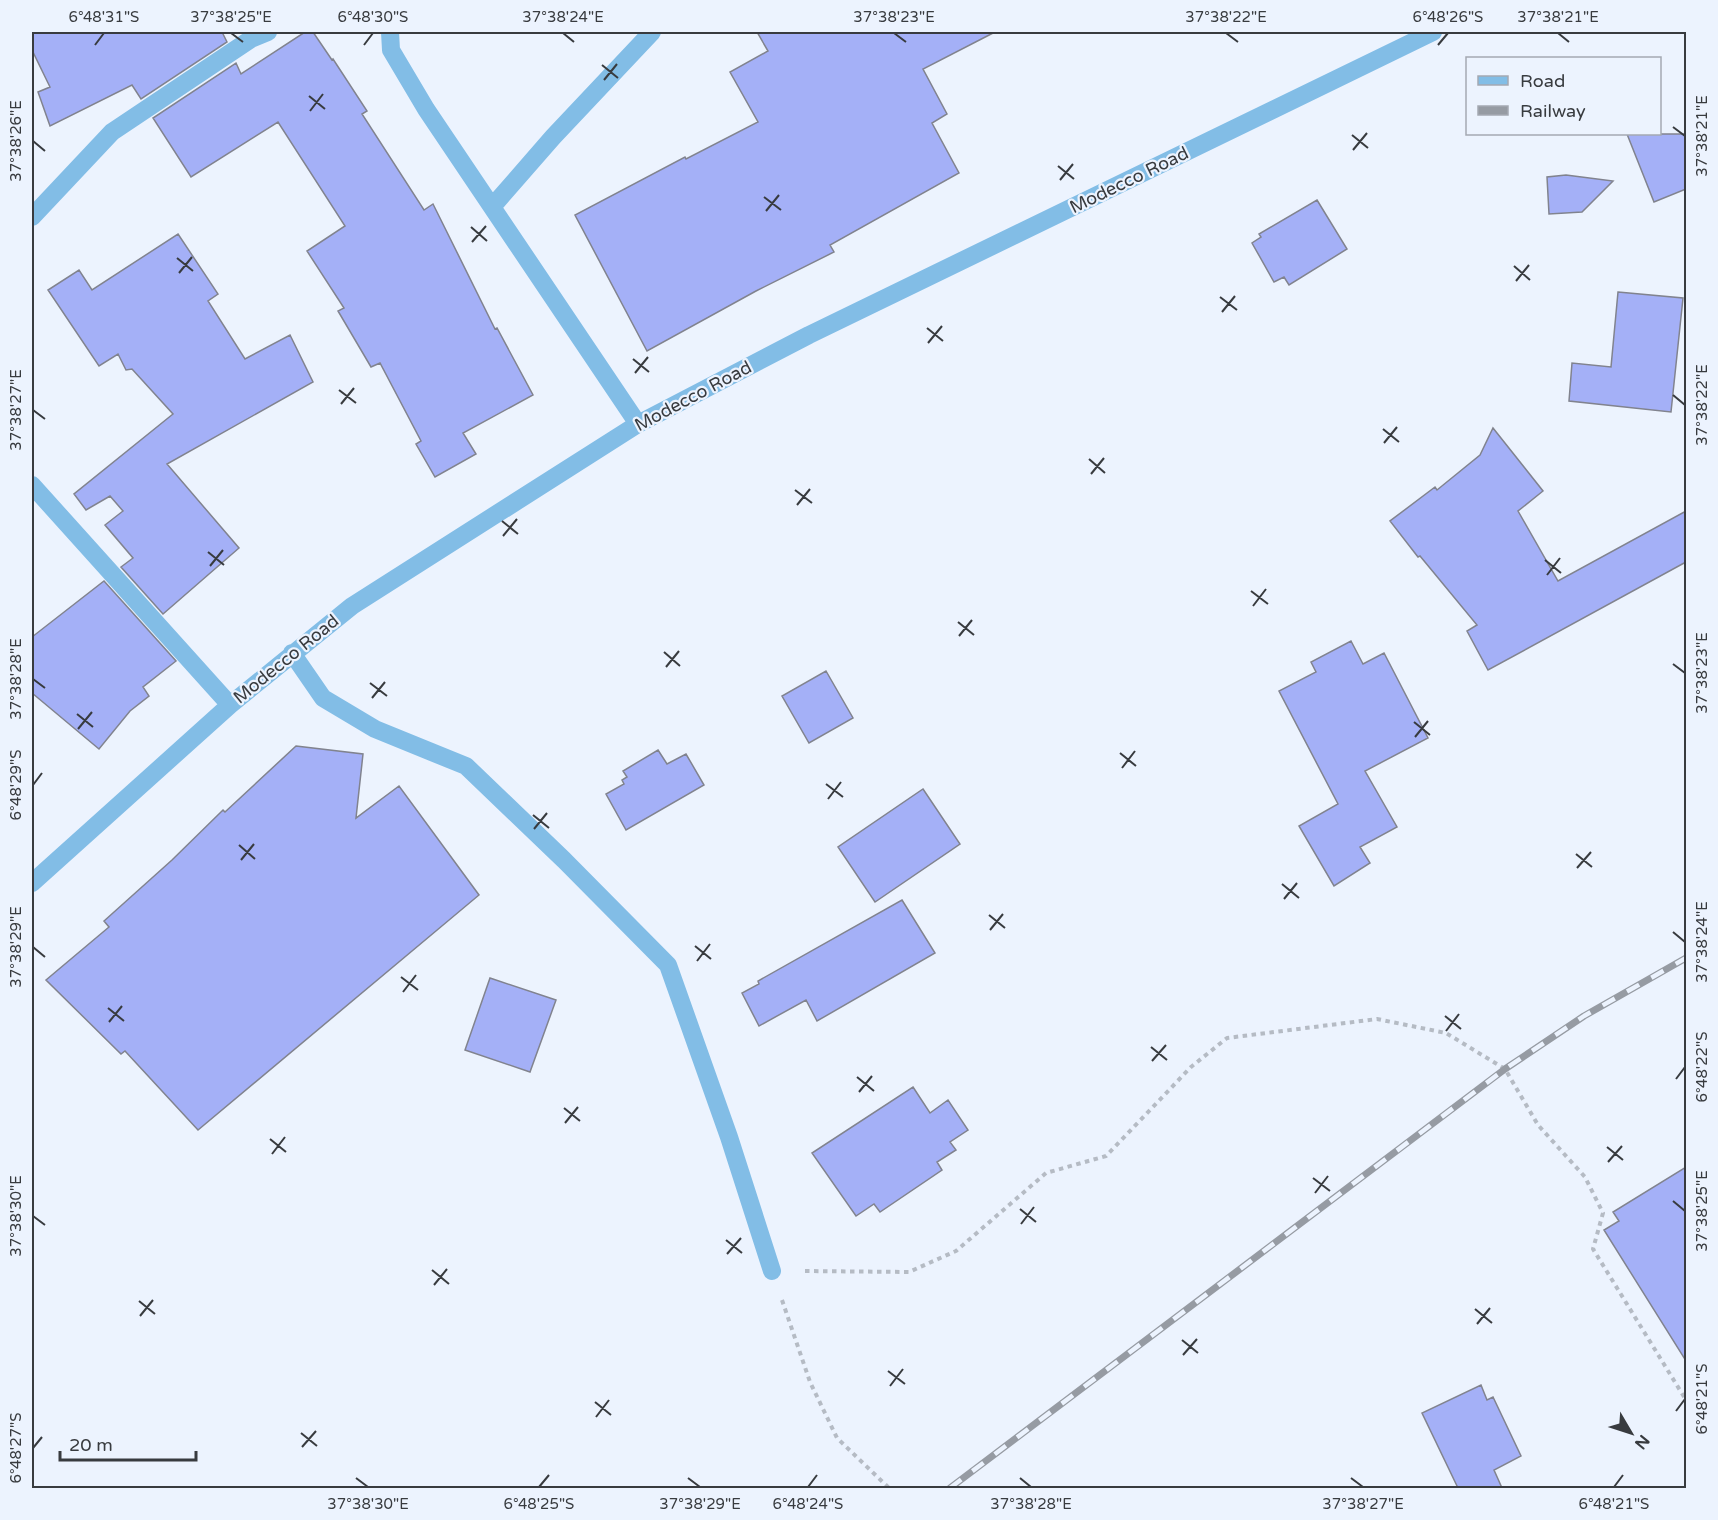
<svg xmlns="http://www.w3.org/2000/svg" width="1718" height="1520" viewBox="0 0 1718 1520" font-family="'Varela Round',sans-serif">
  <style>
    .building { fill: #a4b0f7; stroke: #81838e; stroke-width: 1.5 }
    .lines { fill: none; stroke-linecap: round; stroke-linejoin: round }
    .path { stroke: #b5bbc4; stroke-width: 4; stroke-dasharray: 4.5 4.5; stroke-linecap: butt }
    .minor { stroke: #82bde6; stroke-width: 18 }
    .rail-casing { stroke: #969ba3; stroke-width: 7 }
    .rail { stroke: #ecf3fe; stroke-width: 4.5; stroke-dasharray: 14; stroke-linecap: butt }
    .ticks { fill: none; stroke: #383b3f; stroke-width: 2 }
    .labels { text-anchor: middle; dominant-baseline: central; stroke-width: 4.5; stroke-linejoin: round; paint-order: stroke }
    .street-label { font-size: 18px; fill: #383b3f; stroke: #ecf3fe }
    .neatline { fill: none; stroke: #383b3f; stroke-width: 2 }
    .ticks-label { font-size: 15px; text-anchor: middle; fill: #383b3f }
  </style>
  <rect width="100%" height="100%" fill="#ecf3fe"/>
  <path class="building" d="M32,32H222L227,42L141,99L132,85L50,126L38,92L50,87L32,50Z
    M305,32H313L332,60L333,59L367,111L362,114L424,210L433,204L495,329L497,328L533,395L463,433L476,454L435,477L416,444L421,441L380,363L371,367L338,311L344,308L307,251L345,226L278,122L191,177L153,118L236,63L241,74Z
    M757,32H995L923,69L947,114L932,123L959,173L830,245L834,252L756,291L647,351L575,215L685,157L686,159L758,122L730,72L768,51Z
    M1627,134H1686V189L1654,202Z
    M1566,175L1613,181L1582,212L1549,214L1547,177Z
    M1317,200L1347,249L1289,285L1284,277L1274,282L1252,243L1261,237L1259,234Z
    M178,234L218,294L208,301L245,359L290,335L313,382L167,464L239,548L163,614L121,567L133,558L105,525L123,511L110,496L86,510L74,494L173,414L132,369L126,370L118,354L99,366L48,290L79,270L92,290Z
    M1618,292L1683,298L1671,412L1569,401L1572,363L1611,367Z
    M1493,428L1543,491L1518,511L1558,581L1686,511V562L1488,670L1467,631L1477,625L1420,556L1418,557L1390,521L1435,487L1437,490L1480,455Z
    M104,581L176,661L143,687L149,696L130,711L99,749L32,693V637Z
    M1351,641L1363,664L1384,653L1428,738L1365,771L1397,827L1360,847L1370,863L1334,886L1299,826L1338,804L1279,691L1316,672L1311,662Z
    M826,671L853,718L809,743L782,696Z
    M296,746L363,754L356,818L399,786L479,895L198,1130L125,1051L121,1054L46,980L109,927L104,921L172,860L223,810L225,812Z
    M658,750L667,764L686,754L704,785L626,830L606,794L624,784L622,780L627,777L623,771Z
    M923,789L960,844L875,902L838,847Z
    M902,900L935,953L817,1021L806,1000L759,1026L742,993L759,984L758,981Z
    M490,978L556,1000L530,1072L465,1050Z
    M913,1087L930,1113L948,1100L968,1130L950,1142L956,1150L937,1162L942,1170L880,1212L874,1204L856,1216L812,1153Z
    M1686,1167V1361L1604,1230L1619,1221L1613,1212Z
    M1481,1385L1487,1400L1493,1397L1521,1456L1494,1470L1502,1488H1458L1422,1413Z"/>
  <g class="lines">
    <path class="path" d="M805,1271L909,1272L956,1251L1046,1173L1106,1156L1191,1067L1227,1038L1377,1019L1446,1033L1505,1069L1538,1125L1585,1177L1603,1213L1593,1249L1686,1400
      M782,1300L810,1382L837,1438L889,1488"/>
    <path class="minor" d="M390,32L391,50L426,109L638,424
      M492,207L553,137L652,32
      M32,217L112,132L251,39L268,32
      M32,485L230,705
      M292,653L323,698L375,729L466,766L564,860L668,965L729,1137L772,1271
      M32,883L230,705L352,606L638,424L809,335L1433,32"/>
    <g class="rail-casing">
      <path id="rail" d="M950,1488L1505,1069L1584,1016L1686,958"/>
    </g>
    <use href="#rail" class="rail"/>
  </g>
  <path class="ticks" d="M231,33L243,42M563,33L574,42M894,33L906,42M1226,33L1238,42M1558,33L1569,42M95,45L104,33M364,45L373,33M1438,45L1448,33M602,65L618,78M604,80L617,64M309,96L325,109M310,111L323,94M1673,127L1685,136M1352,135L1368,148M33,141L45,151M1353,150L1367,133M1058,166L1074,179M1060,180L1073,164M764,197L781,210M766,211L779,195M471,227L487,241M472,242L486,226M177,258L193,271M1514,266L1530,280M179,273L192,257M1516,281L1529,265M1220,297L1237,310M1222,312L1235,296M927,328L943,341M928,343L942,326M633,359L649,372M635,373L648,357M339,390L356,403M1673,395L1685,405M341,404L354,388M33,410L45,419M1383,429L1399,442M1384,443L1397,427M1089,459L1105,473M1091,474L1104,458M795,490L812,503M797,505L810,489M502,521L518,534M503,536L517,519M208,552L224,565M1545,560L1561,573M210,566L223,550M1547,575L1560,558M1251,591L1268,604M1253,606L1266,589M958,622L974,635M959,636L972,620M664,652L680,666M1673,664L1685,673M666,667L679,651M33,679L45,688M370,683L387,696M372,698L385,682M77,714L93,727M1414,722L1430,735M78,729L92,712M1415,737L1428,721M1120,753L1136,766M1122,768L1135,751M826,784L843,797M33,785L42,773M828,799L841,782M533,815L549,828M534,829L547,813M239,845L255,859M1576,854L1592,867M241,860L254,844M1577,868L1591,852M1282,884L1299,898M1284,899L1297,883M989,915L1005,928M990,930L1003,914M1673,932L1685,942M695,946L711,959M33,947L45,957M697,961L710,944M401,977L418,990M403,992L416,975M108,1008L124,1021M1445,1016L1461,1029M109,1022L122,1006M1446,1031L1459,1014M1151,1047L1167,1060M1152,1061L1166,1045M857,1077L874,1091M1676,1079L1685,1067M859,1092L872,1076M564,1108L580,1121M565,1123L578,1107M270,1139L286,1152M1607,1147L1623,1160M272,1154L285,1137M1608,1162L1622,1146M1313,1178L1330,1191M1315,1193L1328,1176M1673,1201L1685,1211M1020,1209L1036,1222M33,1216L45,1225M1021,1224L1034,1207M726,1240L742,1253M727,1254L741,1238M432,1270L449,1284M434,1285L447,1269M139,1301L155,1314M1475,1309L1492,1323M140,1316L153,1300M1477,1324L1490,1308M1182,1340L1198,1353M1183,1355L1197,1339M888,1371L905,1384M890,1386L903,1369M595,1402L611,1415M1676,1411L1685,1399M596,1417L609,1400M301,1433L317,1446M302,1447L316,1431M33,1448L42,1437M356,1478L368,1487M688,1478L700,1487M1020,1478L1031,1487M1351,1478L1363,1487M539,1487L549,1475M808,1487L817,1475M1614,1487L1623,1475"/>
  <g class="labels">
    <g class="street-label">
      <text transform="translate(1129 180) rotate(-26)">Modecco Road</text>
      <text transform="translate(693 396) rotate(-28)">Modecco Road</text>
      <text transform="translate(286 659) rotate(-39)">Modecco Road</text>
    </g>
  </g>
  <rect width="1718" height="1520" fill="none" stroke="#ecf3fe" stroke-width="66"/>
  <rect x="1466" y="57" width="195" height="78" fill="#ecf3fe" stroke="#a4a9b2" stroke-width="1.5"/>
  <rect x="1478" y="76" width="30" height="9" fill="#82bde6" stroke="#a4a9b2" stroke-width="1.5"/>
  <text x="1520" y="87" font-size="18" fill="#383b3f">Road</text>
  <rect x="1478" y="106" width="30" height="9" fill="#969ba3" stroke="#a4a9b2" stroke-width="1.5"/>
  <text x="1520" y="117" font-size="18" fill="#383b3f">Railway</text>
  <g transform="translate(1631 1433) rotate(129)" stroke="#ecf3fe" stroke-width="4.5" paint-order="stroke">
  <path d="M0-4.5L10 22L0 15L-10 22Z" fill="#383b3f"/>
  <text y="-9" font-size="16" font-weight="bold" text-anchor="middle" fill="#383b3f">N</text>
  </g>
  <path d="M60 1451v9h136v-9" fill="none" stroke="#383b3f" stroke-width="3"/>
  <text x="69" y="1451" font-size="18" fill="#383b3f" stroke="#ecf3fe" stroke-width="4.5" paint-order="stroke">20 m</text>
  <rect x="33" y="33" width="1652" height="1454" class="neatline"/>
  <g class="ticks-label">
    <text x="104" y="22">6°48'31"S</text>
    <text x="231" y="22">37°38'25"E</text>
    <text x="373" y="22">6°48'30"S</text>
    <text x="563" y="22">37°38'24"E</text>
    <text x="894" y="22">37°38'23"E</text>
    <text x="1226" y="22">37°38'22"E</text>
    <text x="1448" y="22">6°48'26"S</text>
    <text x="1558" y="22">37°38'21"E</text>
    <text transform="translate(1702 136) rotate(-90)" y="5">37°38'21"E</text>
    <text transform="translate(16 141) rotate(-90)" y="5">37°38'26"E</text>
    <text transform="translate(1702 405) rotate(-90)" y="5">37°38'22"E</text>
    <text transform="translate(16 410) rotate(-90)" y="5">37°38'27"E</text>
    <text transform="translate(1702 673) rotate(-90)" y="5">37°38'23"E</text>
    <text transform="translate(16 679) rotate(-90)" y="5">37°38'28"E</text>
    <text transform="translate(16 785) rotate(-90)" y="5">6°48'29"S</text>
    <text transform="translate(1702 942) rotate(-90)" y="5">37°38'24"E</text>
    <text transform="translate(16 947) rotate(-90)" y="5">37°38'29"E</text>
    <text transform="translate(1702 1067) rotate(-90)" y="5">6°48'22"S</text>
    <text transform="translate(1702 1211) rotate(-90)" y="5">37°38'25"E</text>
    <text transform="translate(16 1216) rotate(-90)" y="5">37°38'30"E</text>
    <text transform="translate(1702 1399) rotate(-90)" y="5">6°48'21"S</text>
    <text transform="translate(16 1448) rotate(-90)" y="5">6°48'27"S</text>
    <text x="368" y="1509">37°38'30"E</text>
    <text x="539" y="1509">6°48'25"S</text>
    <text x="700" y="1509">37°38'29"E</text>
    <text x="808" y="1509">6°48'24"S</text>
    <text x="1031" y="1509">37°38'28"E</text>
    <text x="1363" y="1509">37°38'27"E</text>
    <text x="1614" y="1509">6°48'21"S</text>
  </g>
</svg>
